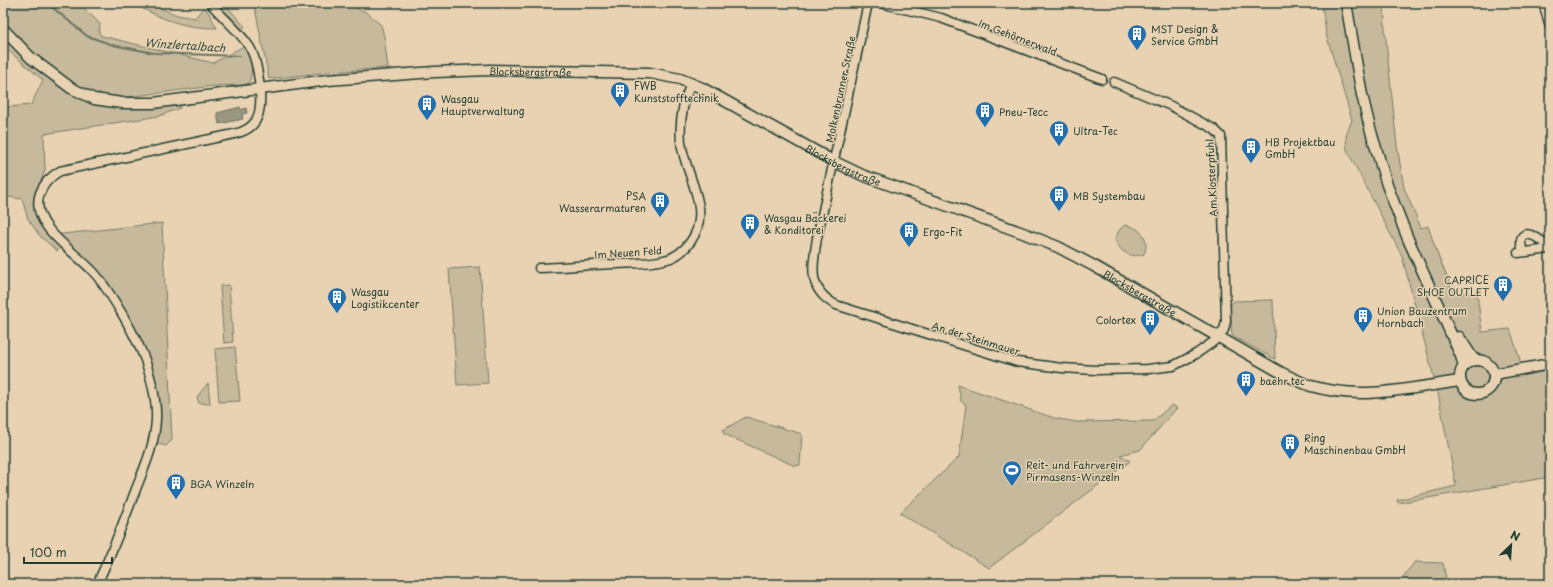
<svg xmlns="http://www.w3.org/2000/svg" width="1553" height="587" viewBox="0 0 1553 587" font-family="'Playpen Sans',sans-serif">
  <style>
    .green { fill: #c7ba9c; stroke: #737c68 }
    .water { fill: #999780; stroke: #687362 }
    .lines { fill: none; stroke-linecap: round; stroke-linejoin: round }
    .stream { stroke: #687362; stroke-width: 2 }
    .minor-casing { stroke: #1f3d34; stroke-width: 11 }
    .major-casing { stroke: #1f3d34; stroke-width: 13 }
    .minor { stroke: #e8d2b1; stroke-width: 8 }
    .major { stroke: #e8d2b1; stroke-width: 10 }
    .labels { text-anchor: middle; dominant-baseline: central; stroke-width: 3; stroke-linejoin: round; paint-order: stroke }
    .poi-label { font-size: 10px; fill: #1f3d34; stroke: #e8d2b1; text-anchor: start }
    .street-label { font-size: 10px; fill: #1f3d34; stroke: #e8d2b1 }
    .water-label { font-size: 11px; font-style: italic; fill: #314a3f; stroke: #e8d2b1 }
  </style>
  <rect width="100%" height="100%" fill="#e8d2b1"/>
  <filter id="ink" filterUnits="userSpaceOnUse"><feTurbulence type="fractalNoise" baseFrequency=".025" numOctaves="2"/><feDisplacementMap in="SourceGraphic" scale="8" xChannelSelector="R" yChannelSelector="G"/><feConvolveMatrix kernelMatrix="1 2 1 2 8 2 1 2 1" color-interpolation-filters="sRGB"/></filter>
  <g filter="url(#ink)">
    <path class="green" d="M3,3H79L100,24L99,33L102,36L213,63L244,46C251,59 254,68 249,83L244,85L214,86L119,98L179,104L180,108L159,116L44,134L45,170L36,194L35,211L44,229L62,246L57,251L40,236L28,219L22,199L3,196V103L9,107L31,105L43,80L3,46Z
      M132,3H148L177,15L195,18L203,8L207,10L217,28C182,28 162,19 132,3Z
      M215,3H224L245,27L241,30Z
      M254,3H343L366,12L381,25L384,36L388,68L328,72L269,79Z
      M1322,3H1384L1385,31L1397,146L1404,188L1421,228L1428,226L1437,253L1453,292L1477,294L1482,332L1510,329L1520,360L1522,376L1550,370V477L1398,503L1397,500L1456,486L1438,393L1402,256L1347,150L1346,136L1352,120L1326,34Z
      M162,223L172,440L166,446L154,443L156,418L145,360L97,276L54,235Z
      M1125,225C1142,228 1150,239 1144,254C1131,259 1119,252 1115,239L1120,229Z
      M480,267L488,383L457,385L449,269Z
      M229,285L233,342L224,343L220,286Z
      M1273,300L1275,359L1232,336L1230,305L1234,301Z
      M235,347L240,401L219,402L215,349Z
      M208,383L210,404L199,403L197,397Z
      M958,385L1054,418L1076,422L1153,421L1172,405L1177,408L1140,450L1120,455L1130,461L989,568L900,513L959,457L966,405L961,401Z
      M746,417L802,434L800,465L795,466L724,434L723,430Z
      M1415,562L1443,563L1447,584H1397Z"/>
    <path class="water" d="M240,107L241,110L246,108L247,113L242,114L243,119L219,124L217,113Z"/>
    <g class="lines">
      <path class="stream" d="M47,3L87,36L113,45L154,53L240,56"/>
      <g class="minor-casing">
        <path id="minor" d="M868,3L817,238C813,266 806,289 836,305L1017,362L1062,368L1096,370L1148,369L1173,366L1196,354L1213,342L1224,330L1226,321L1221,136L1214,129L1171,106L1114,82
          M880,3L941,18L1102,79
          M1543,3L1550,27
          M1524,252C1520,245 1518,231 1531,235C1538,237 1544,243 1550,248
          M1518,253L1550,249
          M539,268C564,267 590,265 615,264C631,263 648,264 664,260C675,258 684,251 691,241C713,209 685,176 681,142C679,121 683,102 691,83
          M97,584C112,553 124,521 136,489C145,466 155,444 156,419C157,400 151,378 145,360C135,334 114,298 97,276C79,253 28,227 40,193C44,183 51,176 60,171L234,134C243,132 252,128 256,120C265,105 258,60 249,46C238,30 222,17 210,3"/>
      </g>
      <g class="major-casing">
        <g id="major">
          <path d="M1346,3L1362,95L1370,128L1387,185L1408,239L1461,356L1464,366"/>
          <path id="s1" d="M3,29L31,58L71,88L94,99L122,103H153L328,80L434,72L490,70L650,73L680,79L702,88L835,162L862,175L1023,233L1058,247L1094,266L1280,372C1290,377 1300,382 1311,386C1363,401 1409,388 1460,381"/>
          <path d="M1459,337L1474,360"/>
          <circle cx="1477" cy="377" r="17"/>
          <path d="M1494,374L1550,364"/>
        </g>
      </g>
      <use href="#minor" class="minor"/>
      <use href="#major" class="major"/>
    </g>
  </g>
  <defs>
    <g id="building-pin" transform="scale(1)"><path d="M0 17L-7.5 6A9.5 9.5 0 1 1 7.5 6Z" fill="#1f6fb2" stroke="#e8d2b1"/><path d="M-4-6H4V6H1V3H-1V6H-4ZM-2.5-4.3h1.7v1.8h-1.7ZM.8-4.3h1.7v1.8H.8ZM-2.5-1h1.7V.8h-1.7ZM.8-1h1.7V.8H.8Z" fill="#fff"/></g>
    <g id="stadium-pin" transform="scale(1)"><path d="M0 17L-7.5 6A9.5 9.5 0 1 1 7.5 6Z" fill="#1f6fb2" stroke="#e8d2b1"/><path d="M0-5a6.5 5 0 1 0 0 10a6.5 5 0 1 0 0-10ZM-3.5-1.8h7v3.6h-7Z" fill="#fff"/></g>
  </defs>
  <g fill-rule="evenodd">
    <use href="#building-pin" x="1137" y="34"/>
    <use href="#building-pin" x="620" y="91"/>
    <use href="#building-pin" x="427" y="104"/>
    <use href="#building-pin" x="985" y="111"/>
    <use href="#building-pin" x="1059" y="130"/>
    <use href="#building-pin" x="1251" y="147"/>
    <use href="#building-pin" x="1059" y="195"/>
    <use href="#building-pin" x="660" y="201"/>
    <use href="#building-pin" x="750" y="223"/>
    <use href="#building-pin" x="909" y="231"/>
    <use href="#building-pin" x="1503" y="285"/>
    <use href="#building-pin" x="337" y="297"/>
    <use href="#building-pin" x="1363" y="316"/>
    <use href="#building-pin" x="1150" y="319"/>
    <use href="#building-pin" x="1246" y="380"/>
    <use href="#building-pin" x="1290" y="443"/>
    <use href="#stadium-pin" x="1012" y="470"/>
    <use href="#building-pin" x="176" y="483"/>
  </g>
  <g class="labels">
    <g class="poi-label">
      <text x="1151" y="28">MST Design &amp;<tspan x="1151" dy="12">Service GmbH</tspan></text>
      <text x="634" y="85">FWB<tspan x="634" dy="12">Kunststofftechnik</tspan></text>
      <text x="441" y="98">Wasgau<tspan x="441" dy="12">Hauptverwaltung</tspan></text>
      <text x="999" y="111">Pneu-Tecc</text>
      <text x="1073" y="130">Ultra-Tec</text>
      <text x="1265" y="141">HB Projektbau<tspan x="1265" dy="12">GmbH</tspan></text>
      <text x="646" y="195" text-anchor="end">PSA<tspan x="646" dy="12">Wasserarmaturen</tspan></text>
      <text x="1073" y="195">MB Systembau</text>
      <text x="764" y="217">Wasgau Bäckerei<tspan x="764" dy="12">&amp; Konditorei</tspan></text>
      <text x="923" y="231">Ergo-Fit</text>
      <text x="1489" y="279" text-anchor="end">CAPRICE<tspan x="1489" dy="12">SHOE OUTLET</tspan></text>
      <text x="351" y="291">Wasgau<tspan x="351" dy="12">Logistikcenter</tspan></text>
      <text x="1377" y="310">Union Bauzentrum<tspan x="1377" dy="12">Hornbach</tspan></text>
      <text x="1136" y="319" text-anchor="end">Colortex</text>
      <text x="1260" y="380">baehr tec</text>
      <text x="1304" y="437">Ring<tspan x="1304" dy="12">Maschinenbau GmbH</tspan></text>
      <text x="1026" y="464">Reit- und Fahrverein<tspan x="1026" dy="12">Pirmasens-Winzeln</tspan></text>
      <text x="190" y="483">BGA Winzeln</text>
    </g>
    <g class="street-label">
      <text transform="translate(1018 37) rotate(21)">Im Gehörnerwald</text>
      <text stroke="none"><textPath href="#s1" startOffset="554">Blocksbergstraße</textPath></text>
      <text transform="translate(840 89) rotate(-78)">Molkenbrunner Straße</text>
      <text stroke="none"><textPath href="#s1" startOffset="889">Blocksbergstraße</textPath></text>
      <text transform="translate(1211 178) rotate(-93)">Am Klosterpfuhl</text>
      <text transform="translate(628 252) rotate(-4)">Im Neuen Feld</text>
      <text stroke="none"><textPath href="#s1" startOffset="1213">Blocksbergstraße</textPath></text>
      <text transform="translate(976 338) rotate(17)">An der Steinmauer</text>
    </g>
    <g class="water-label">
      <text transform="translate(185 45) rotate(4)">Winzlertalbach</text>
    </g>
  </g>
  <rect width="1553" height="587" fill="none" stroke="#e8d2b1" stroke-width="16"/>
  <rect x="8" y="8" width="1537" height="571" fill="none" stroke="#1f3d34" stroke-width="1.5" filter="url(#ink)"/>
  <g transform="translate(1511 545) rotate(25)" stroke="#e8d2b1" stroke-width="3" paint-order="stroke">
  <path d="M0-3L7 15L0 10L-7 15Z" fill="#1f3d34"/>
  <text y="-6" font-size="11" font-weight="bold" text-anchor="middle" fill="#1f3d34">N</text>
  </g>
  <path d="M24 557v6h88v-6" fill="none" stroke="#1f3d34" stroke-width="2"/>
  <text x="30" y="557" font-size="12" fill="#1f3d34" stroke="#e8d2b1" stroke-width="3" paint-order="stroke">100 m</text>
</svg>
